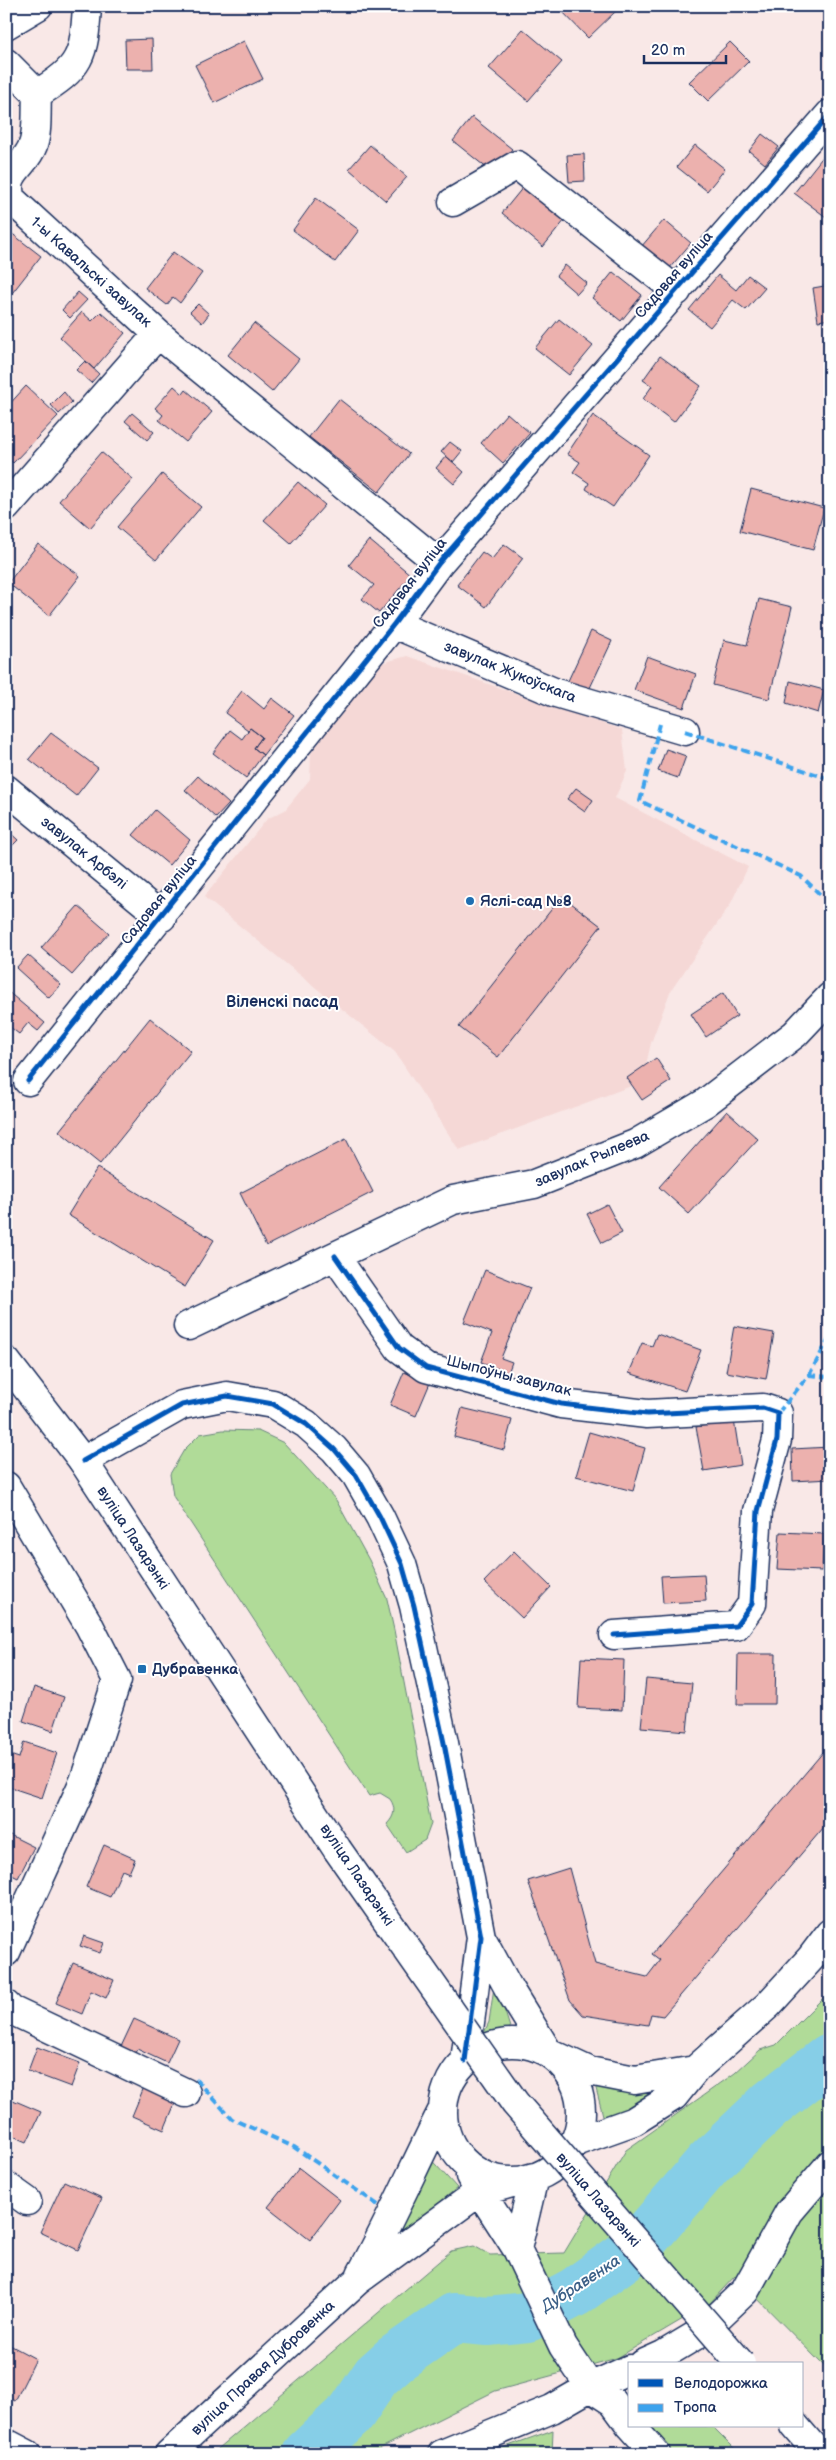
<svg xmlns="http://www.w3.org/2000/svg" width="836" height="2460" viewBox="0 0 836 2460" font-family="'Balsamiq Sans',sans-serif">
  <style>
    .built { fill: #f5d8d6 }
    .green { fill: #b0db98; stroke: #66857b }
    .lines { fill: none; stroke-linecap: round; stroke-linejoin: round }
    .river { stroke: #86cee7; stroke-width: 50 }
    .building { fill: #ecb1ae; stroke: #1b2f5e }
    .minor-casing { stroke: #1b2f5e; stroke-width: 31 }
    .major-casing { stroke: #1b2f5e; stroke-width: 31 }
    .minor { stroke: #fff; stroke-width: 28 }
    .major { stroke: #fff; stroke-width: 28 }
    .major-bridge-casing { stroke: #1b2f5e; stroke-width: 31; stroke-linecap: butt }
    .major-bridge { stroke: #fff; stroke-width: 28 }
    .quiet { stroke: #3da3ed; stroke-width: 4; stroke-dasharray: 8 4; stroke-linecap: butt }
    .cycleway-casing { stroke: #fff; stroke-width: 8 }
    .cycleway { stroke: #0057b8; stroke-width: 5 }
    .poi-dot { fill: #1f6fb2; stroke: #fff; stroke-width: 2 }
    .labels { text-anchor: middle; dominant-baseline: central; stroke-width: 4; stroke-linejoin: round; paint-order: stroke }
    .street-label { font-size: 15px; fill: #1b2f5e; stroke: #fff }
    .poi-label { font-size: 15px; font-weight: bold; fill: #1b2f5e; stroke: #fff; text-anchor: start }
    .neighbourhood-label { font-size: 16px; font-weight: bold; fill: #1b2f5e; stroke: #fff }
    .water-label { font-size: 16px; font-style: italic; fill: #3b5f87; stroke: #fff }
  </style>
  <rect width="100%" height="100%" fill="#f9e8e7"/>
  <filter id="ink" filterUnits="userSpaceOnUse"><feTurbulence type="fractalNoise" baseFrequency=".02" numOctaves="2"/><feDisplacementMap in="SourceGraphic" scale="10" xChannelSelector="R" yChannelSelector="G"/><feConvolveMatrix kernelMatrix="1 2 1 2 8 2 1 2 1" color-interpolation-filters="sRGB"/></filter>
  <g filter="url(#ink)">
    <path class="built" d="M407,656L622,730L627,771L615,798L748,867L730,905L670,992L651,1043L642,1082L459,1150L395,1052L204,897L267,819L285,810L310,779L311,753L379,664Z"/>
    <path class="green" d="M223,1430L258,1431L284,1443L336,1500L369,1560L387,1599L394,1630L431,1824L425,1840L406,1852L387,1824C395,1816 396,1808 390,1799L380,1793L369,1796L173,1496L170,1474L184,1450L200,1434Z
      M495,1980L513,2037L478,2046L489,2022Z
      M830,1991V2372L735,2276L710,2303L617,2358L495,2391L369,2454H212L451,2251L474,2246L490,2255L564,2253L626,2150L735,2073L760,2050L776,2045Z
      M677,2080L605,2123L594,2081Z
      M426,2154L457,2188L384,2248Z
      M654,2426H712L740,2454H663L651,2431Z
      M553,2430L552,2454H486Z"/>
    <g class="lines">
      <path class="river" d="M307,2454L352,2412L376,2376L395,2359L454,2318L488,2321L528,2317L575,2292L635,2249L709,2163L771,2104L830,2058"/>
    </g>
    <path class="building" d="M615,6L618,9L588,38L558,7Z
      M523,29L562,62L528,101L489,68Z
      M152,39L153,69H126L125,40Z
      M244,41L263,79L214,103L195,65Z
      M730,42L749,61L708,101L689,82Z
      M472,117L512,149L493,173L453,141Z
      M762,134L779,147L765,164L749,151Z
      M370,145L407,177L386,201L349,169Z
      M695,145L725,169L707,191L677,167Z
      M584,154L585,181L569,182L567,155Z
      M825,154L830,158V220L794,193Z
      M524,186L565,220L543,247L502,213Z
      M316,198L359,230L335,262L293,230Z
      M664,220L691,243L668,270L641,247Z
      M6,229L41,256L9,297L6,295Z
      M173,252L202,273L180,303L173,297L167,305L145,288Z
      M565,265L587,283L577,294L556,276Z
      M613,272L642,295L621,321L592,298Z
      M718,275L736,290L748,275L765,288L746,310L733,300L710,327L689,310Z
      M830,285V319L818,321L813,288Z
      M78,292L87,300L70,318L62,310Z
      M198,304L209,314L202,323L190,312Z
      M82,312L92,321L101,312L125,333L94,369L60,337Z
      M559,319L593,346L569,375L535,348Z
      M254,323L299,359L272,392L228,355Z
      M660,356L701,386L674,422L643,399L652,386L643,380Z
      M85,361L99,374L91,383L76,370Z
      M26,386L58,416L13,463L6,456V408Z
      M174,386L183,394L186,390L212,412L186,442L159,420L163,415L155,408Z
      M64,392L72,402L59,414L51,405Z
      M339,399L409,454L379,492L309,437Z
      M132,413L154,432L147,440L125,421Z
      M507,413L530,433L503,463L481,443Z
      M593,415L649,455L613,507L586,489L589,483L573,472L580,462L567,454Z
      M450,442L462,451L453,462L441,452Z
      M101,452L133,479L90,528L59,501Z
      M446,456L464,472L454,484L436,468Z
      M162,474L201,507L156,560L117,527Z
      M298,482L325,505L291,543L264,520Z
      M751,489L824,508L813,550L740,531Z
      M369,540L411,575L379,613L362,599L374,585L349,565Z
      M38,544L80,576L49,616L8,583Z
      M504,544L523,558L486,607L457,585L482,552L492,559Z
      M759,599L792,607L769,699L713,685L724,640L747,645Z
      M591,631L612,641L588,692L567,683Z
      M647,656L696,674L684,708L634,690Z
      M790,681L824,690L818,713L786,703Z
      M242,691L264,709L272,698L294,715L263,755L254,748L262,737L250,728L248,730L225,713Z
      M250,728L262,737L254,748L263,755L246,778L213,753L230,730L242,739Z
      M51,733L98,768L76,796L29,759Z
      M666,749L686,756L678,778L658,771Z
      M198,776L229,804L216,818L185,790Z
      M576,788L593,800L585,812L567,799Z
      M155,810L190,840L169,865L133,835Z
      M6,829L18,840L6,852Z
      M562,896L601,926L498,1057L459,1027Z
      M78,906L109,933L72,975L41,948Z
      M28,955L61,985L49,998L16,968Z
      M6,990L45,1023L38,1031L28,1023L19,1034L6,1024Z
      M723,993L737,1016L706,1037L691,1014Z
      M150,1018L191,1051L100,1164L59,1131Z
      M656,1058L671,1081L642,1100L627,1078Z
      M727,1111L758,1139L689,1214L659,1187Z
      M346,1139L373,1192L266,1246L240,1193Z
      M97,1168L214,1240L185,1287L68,1215Z
      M607,1204L622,1233L602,1243L587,1214Z
      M485,1270L530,1288L501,1358L512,1362L508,1373L481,1362L492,1333L464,1322Z
      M734,1326L774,1333L766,1379L726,1372Z
      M657,1334L701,1350L685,1391L629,1373L642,1343L652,1346Z
      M404,1372L430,1383L416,1416L390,1405Z
      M462,1408L512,1420L504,1450L454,1437Z
      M734,1420L741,1465L704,1471L696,1427Z
      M589,1432L645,1448L633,1491L576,1476Z
      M830,1447V1479L793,1481L792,1449Z
      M780,1532L824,1534L822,1571L777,1569Z
      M514,1551L551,1587L522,1618L484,1582Z
      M704,1574L706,1601L663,1603L661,1576Z
      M738,1654H776L775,1704H737Z
      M581,1658L624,1660L622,1710L578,1708Z
      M646,1679L692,1683L687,1731L641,1727Z
      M34,1687L64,1697L53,1731L23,1721Z
      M24,1742L57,1753L42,1798L6,1786L7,1754L19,1758Z
      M830,1744V1820L663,2016L651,2014L648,2025L583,2015L570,2000L528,1881L569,1868L595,1964L647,1977L660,1960L652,1954Z
      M6,1833L34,1847L18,1878L6,1872Z
      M104,1845L135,1859L129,1873L122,1870L110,1897L86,1887Z
      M84,1936L104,1943L100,1953L80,1946Z
      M73,1963L114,1980L106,1998L91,1991L82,2014L56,2003Z
      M134,2019L178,2039L167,2063L137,2049L133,2057L119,2051Z
      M37,2047L80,2063L71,2087L28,2071Z
      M144,2087L176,2101L164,2130L132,2116Z
      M6,2097L41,2112L27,2142L6,2133Z
      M299,2168L340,2200L310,2240L268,2207Z
      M64,2181L102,2198L78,2250L40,2232Z
      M6,2343L36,2359L15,2401L6,2397Z"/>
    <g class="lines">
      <g class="minor-casing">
        <path id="minor" d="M87,6C84,57 81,67 37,94C36,110 38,131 33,145C25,167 2,172 11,199L158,334L439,563
          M6,25L38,6
          M6,63L37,94
          M453,202L517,165L677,291
          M6,507L158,334
          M394,624L556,693L685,731
          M6,789L162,917
          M28,1081L394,624L439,563L830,114
          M335,1256L399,1348L426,1368L561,1404L647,1414L763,1408L778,1413L777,1440L758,1511L752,1604L736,1626L614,1635
          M188,1326L453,1200L534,1184L635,1144L705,1103L795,1034L830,997
          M83,1461L182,1405L227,1396L273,1404L306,1424L334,1449L356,1475L380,1517L402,1564L414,1606L444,1743L481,1937L465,2061
          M6,1486L89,1625L117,1680L84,1781L6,1952
          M481,1937L509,1989L548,2052L589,2071L635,2080L695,2070
          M6,2005L11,2010L186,2093
          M443 2112a69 69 0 1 1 138 0a69 69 0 1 1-138 0Z
          M575,2142L634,2121L674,2096L695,2070L768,2005L811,1958L830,1933
          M470,2176L517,2249L563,2346L590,2387L613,2402L630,2425
          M6,2186L27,2201
          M361,2274C391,2220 415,2164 443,2109
          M643,2364L663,2355L703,2331L745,2291L789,2212L830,2164
          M631,2426L656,2454
          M6,2443L27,2454
          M169,2454L357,2281L479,2192L534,2177L517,2249
          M442,2454L552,2409L590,2387L630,2369"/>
      </g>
      <g class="major-casing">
        <path id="major" d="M6,1361L83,1461L337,1849
          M795,2426L819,2454"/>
      </g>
      <use href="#minor" class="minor"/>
      <use href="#major" class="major"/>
      <g class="major-bridge-casing">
        <path id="major-bridge" d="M337,1849L515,2103L741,2364"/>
      </g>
      <use href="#major-bridge" class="major-bridge"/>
      <path class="quiet" d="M660,724L640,801L801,876L830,904
        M685,731L830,779
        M809,1375L830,1377
        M778,1413L809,1375L830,1337
        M196,2079L232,2119L294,2147L378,2205"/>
      <g class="cycleway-casing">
        <path id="cycleway" d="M28,1081L394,624L439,563L830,114
          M335,1256L399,1348L426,1368L561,1404L647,1414L763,1408L778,1413L777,1440L758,1511L752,1604L736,1626L614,1635
          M83,1461L182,1405L227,1396L273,1404L306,1424L334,1449L356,1475L380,1517L402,1564L414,1606L444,1743L481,1937L465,2061"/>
      </g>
      <use href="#cycleway" class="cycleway"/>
    </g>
  </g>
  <g class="poi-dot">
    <circle cx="470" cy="901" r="5"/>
    <rect x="137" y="1664" width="10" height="10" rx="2.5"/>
  </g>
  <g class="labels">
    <g class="street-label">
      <text transform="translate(91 272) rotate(42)">1-ы Кавальскі завулак</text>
      <text transform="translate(674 275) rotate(-49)">Садовая вуліца</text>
      <text transform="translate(410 583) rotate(-52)">Садовая вуліца</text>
      <text transform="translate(510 672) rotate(22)">завулак Жукоўскага</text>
      <text transform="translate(84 853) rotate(39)">завулак Арбэлі</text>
      <text transform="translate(159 900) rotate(-51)">Садовая вуліца</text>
      <text transform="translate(592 1159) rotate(-23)">завулак Рылеева</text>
      <text transform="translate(509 1376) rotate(14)">Шыпоўны завулак</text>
      <text transform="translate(133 1538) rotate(57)">вуліца Лазарэнкі</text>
      <text transform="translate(357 1875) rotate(56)">вуліца Лазарэнкі</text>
      <text transform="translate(598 2200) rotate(49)">вуліца Лазарэнкі</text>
      <text transform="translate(263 2368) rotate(-43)">вуліца Правая Дубровенка</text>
    </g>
    <g class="poi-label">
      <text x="480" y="901">Яслі-сад №8</text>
      <text x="152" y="1669">Дубравенка</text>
    </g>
    <g class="neighbourhood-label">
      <text x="282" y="1002">Віленскі пасад</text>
    </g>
    <g class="water-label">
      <text transform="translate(581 2284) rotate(-33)">Дубравенка</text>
    </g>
  </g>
  <rect width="836" height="2460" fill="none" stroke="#fff" stroke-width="25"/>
  <rect x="12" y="12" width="811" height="2435" fill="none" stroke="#1b2f5e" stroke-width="2" filter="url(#ink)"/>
  <rect x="628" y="2362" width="175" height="65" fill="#ffffff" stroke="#a4acbf"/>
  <rect x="638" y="2379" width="25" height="8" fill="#0057b8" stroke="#a4acbf"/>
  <text x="674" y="2388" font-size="15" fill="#1b2f5e">Велодорожка</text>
  <rect x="638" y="2404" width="25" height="8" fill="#3da3ed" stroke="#a4acbf"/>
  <text x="674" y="2412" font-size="15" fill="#1b2f5e">Тропа</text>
  <path d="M644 55v8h82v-8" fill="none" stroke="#1b2f5e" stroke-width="2.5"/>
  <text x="651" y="55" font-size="15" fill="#1b2f5e" stroke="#ffffff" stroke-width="4" paint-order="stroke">20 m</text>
</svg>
